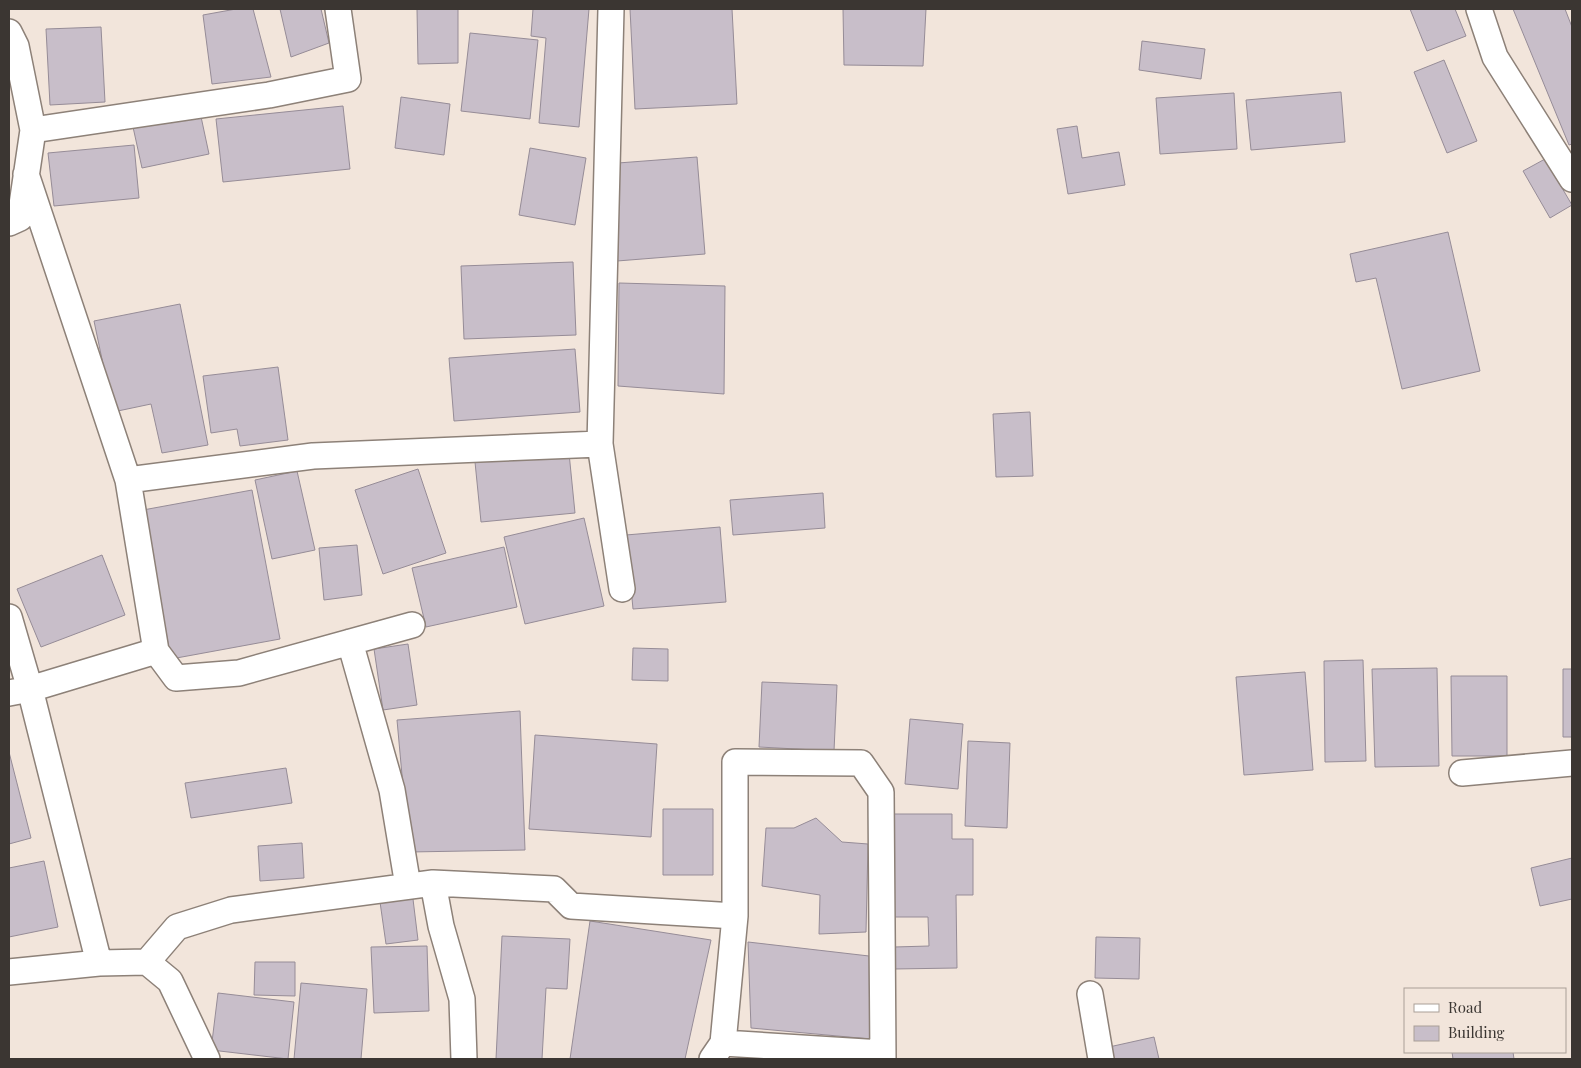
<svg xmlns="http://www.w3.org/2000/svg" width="1581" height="1068" viewBox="0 0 1581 1068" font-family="'Playfair Display',serif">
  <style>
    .building { fill: #c8bec9; stroke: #968c97 }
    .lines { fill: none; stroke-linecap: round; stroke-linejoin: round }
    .street-casing { stroke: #8d8178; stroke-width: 28 }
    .street { stroke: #fff; stroke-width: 25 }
  </style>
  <rect width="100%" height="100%" fill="#f2e5db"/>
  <path class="building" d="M236,9H253L271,77L212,84L203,15Z
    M280,9H321L329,43L291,57Z
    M417,9H458V63L418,64Z
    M533,9H589L579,127L539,123L546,38L531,36Z
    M630,9H732L737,104L635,109Z
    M843,9H926L923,66L844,65Z
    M1410,9H1455L1466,36L1427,51Z
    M1513,9H1565L1572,27V144L1569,145Z
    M101,27L105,102L50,105L46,29Z
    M470,33L538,40L530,119L461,111Z
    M1142,41L1205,49L1201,79L1139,70Z
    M1444,60L1477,141L1447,153L1414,72Z
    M1341,92L1345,142L1251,150L1246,100Z
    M1234,93L1237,149L1160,154L1156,98Z
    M401,97L450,104L444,155L395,148Z
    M343,106L350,169L223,182L216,119Z
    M200,112L209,154L142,168L133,127Z
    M1077,126L1082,158L1119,152L1125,185L1068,194L1057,129Z
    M134,145L139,198L54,206L48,153Z
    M530,148L586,158L575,225L519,215Z
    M697,157L705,254L617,261L618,163Z
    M1545,159L1572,205L1550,218L1523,171Z
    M1448,232L1480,371L1402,389L1376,278L1356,282L1350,254Z
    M573,262L576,335L464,339L461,266Z
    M619,283L725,286L724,394L618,386Z
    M180,304L208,445L162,453L151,404L113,412L94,321Z
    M575,349L580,412L454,421L449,358Z
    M278,367L288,440L240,446L237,429L211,433L203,376Z
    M1030,412L1033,476L996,477L993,414Z
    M569,453L575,513L481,522L475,462Z
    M418,469L446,553L383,574L355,490Z
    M297,471L315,550L272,559L255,480Z
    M252,490L280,639L171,659L143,510Z
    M823,493L825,528L733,535L730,500Z
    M584,518L604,606L525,624L504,537Z
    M720,527L726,602L633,609L626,535Z
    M357,545L362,595L324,600L319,548Z
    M504,547L517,607L426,627L412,568Z
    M102,555L125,615L41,647L17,589Z
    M408,644L417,705L383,710L374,649Z
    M633,648L668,649V681L632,680Z
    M1363,660L1366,761L1325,762L1324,661Z
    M1437,668L1439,766L1375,767L1372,669Z
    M1563,669H1572V737H1563Z
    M1305,672L1313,770L1244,775L1236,677Z
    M1451,676H1507V756H1452Z
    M762,682L837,685L834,751L759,747Z
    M520,711L525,850L409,852L397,720Z
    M910,719L963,724L958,789L905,784Z
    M535,735L657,744L651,837L529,829Z
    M968,741L1010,743L1007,828L965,826Z
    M9,752L31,838L9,844Z
    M286,768L292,803L191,818L185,783Z
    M663,809H713V875H663Z
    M889,814H952V839H973V895H956L957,968L894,969V947L929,946L928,917H890Z
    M816,818L842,842L868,844L866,932L819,934L820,895L762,886L766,828H794Z
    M302,843L304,878L260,881L258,846Z
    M1572,858V899L1540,906L1531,868Z
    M44,861L58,927L9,937V868Z
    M412,891L418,940L386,944L379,895Z
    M590,921L711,940L685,1059H570Z
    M502,936L570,939L567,989L546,988L542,1059H496Z
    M1096,937L1140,938L1139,979L1095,978Z
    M748,942L869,956L870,1039L751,1028Z
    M427,946L429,1011L374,1013L371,947Z
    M255,962H295V996L254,995Z
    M301,983L367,989L361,1059H294Z
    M218,993L294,1002L288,1059L211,1050Z
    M1154,1037L1159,1059H1112L1109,1047Z
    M1452,1052H1513L1514,1059H1453Z"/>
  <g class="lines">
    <g class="street-casing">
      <path id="street" d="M611,9L600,444L622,589
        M1479,9L1495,57L1572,179
        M9,32L16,46L33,130L20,218L9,223
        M33,130L269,95L348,79L338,9
        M26,174L128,480
        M9,617L30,689L99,963
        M350,642L392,790L408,886
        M156,651L128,480L313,456L600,444
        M9,693L30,689L156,651L176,678L239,673L412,625
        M1462,773L1572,763
        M433,883L441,926L462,999L464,1059
        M147,962L177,927L231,910L433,883L554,889L571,906L735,916V762L861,763L881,792L883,1059
        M9,972L99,963L147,962L170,981L207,1059
        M1090,994L1101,1059
        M723,1043L882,1053
        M712,1059L723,1043L735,916"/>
    </g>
    <use href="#street" class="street"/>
  </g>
  <rect width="1581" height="1068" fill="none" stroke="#3b3632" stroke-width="20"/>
  <rect x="1404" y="988" width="162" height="65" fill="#f2e5db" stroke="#a99f97"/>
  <rect x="1414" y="1004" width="25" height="8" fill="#ffffff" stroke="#a99f97"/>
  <text x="1448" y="1013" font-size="15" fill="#3b3632">Road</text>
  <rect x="1414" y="1026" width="25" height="15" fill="#c8bec9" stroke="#a99f97"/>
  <text x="1448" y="1038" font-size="15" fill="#3b3632">Building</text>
</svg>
